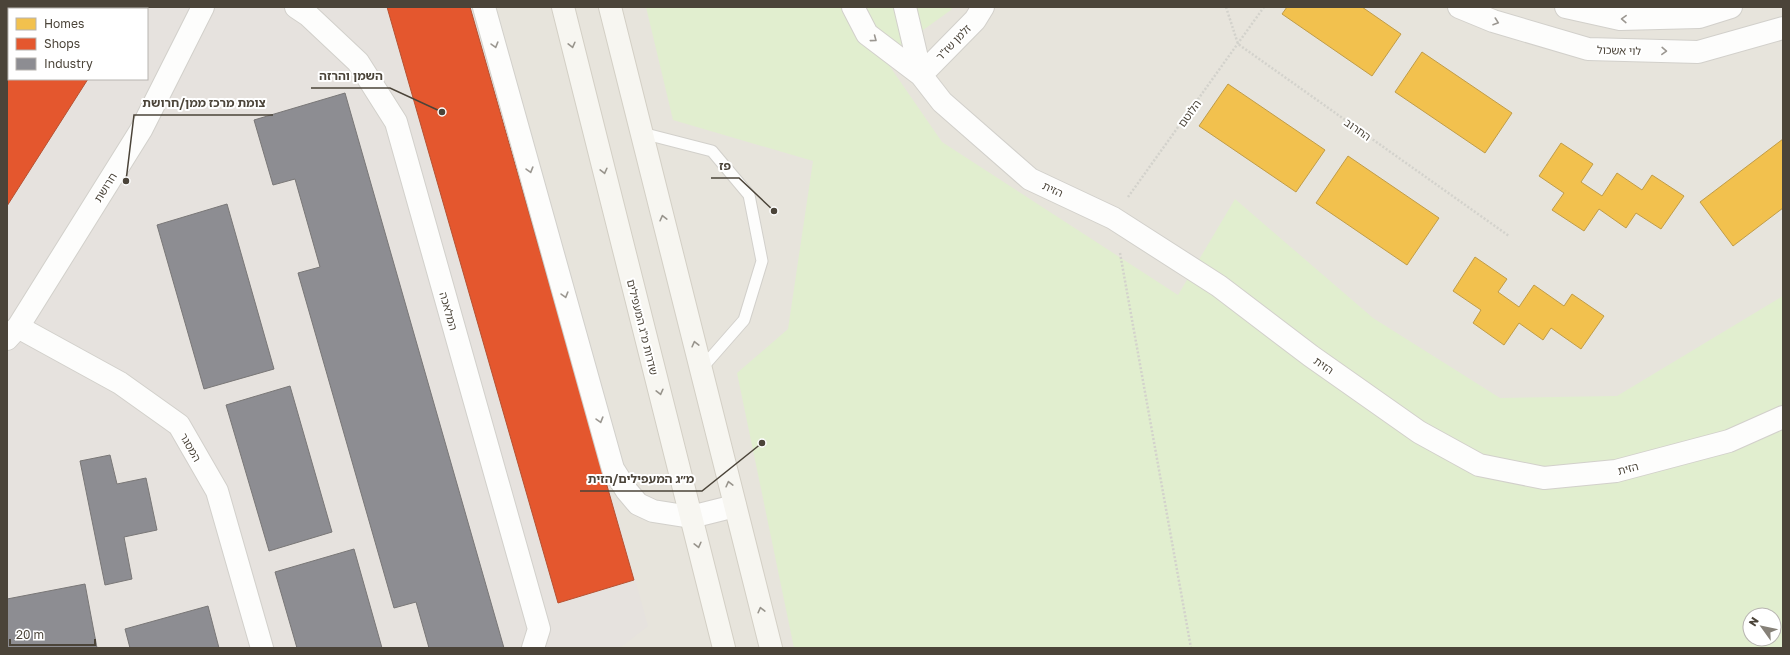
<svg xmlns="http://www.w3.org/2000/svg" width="1790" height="655" viewBox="0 0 1790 655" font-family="'Golos Text','Noto Sans Hebrew',sans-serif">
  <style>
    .residential { fill: #e7e4dc; fill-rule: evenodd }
    .industrial { fill: #e6e2de; fill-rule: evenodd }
    .green { fill: #e1eecf; fill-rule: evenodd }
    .homes { fill: #f2c14e; stroke: #c09c48 }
    .shops { fill: #e4572e; stroke: #b65131 }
    .industry { fill: #8d8d92; stroke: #797777 }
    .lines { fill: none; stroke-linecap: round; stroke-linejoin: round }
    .service-casing { stroke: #d2d0cb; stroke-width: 13 }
    .minor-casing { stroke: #d2d0cb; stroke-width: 24 }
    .tertiary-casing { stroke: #d2d0cb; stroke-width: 24 }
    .secondary-casing { stroke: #d3cfc5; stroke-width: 24 }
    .path { stroke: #d3d2cc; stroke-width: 2.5; stroke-dasharray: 2 2; stroke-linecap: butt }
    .service { stroke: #fdfdfc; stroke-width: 11 }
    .minor { stroke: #fdfdfc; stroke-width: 22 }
    .tertiary { stroke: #fdfdfc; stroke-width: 22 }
    .secondary { stroke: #f7f6f1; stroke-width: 22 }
    .oneway { stroke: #9b9791 }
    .oneway2 { stroke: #98948c }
    .labels { text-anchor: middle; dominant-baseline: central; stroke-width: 4; stroke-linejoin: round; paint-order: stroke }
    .street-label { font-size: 11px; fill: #4b4439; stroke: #fff }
    .leader { fill: none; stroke: #4b4439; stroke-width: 1.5 }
    .callout-dot { fill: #4b4439; stroke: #fff; stroke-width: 1.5 }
    .callout-label { font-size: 12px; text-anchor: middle; font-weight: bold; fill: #4b4439; stroke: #fff; stroke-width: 4; stroke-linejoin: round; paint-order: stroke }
  </style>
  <rect width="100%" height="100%" fill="#f4f2ee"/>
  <path class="residential" d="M7,7H1783V648H7ZM9,9H147V79H9ZM1750,615H1774V639H1750Z"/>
  <path class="industrial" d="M7,7H478L648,626L620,648H7ZM9,9H147V79H9Z"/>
  <path class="green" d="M646,7H953L951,10L884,58L942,142L1178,295L1235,199L1373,318L1500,398L1617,396L1783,296V648H794L737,373L788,329L813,161L673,120ZM1750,615H1774V639H1750Z"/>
  <path class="homes" d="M1287,7H1362L1401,34L1372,76L1282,14Z
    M1422,52L1512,113L1485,153L1395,92Z
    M1228,84L1325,150L1296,192L1199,126Z
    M1783,139V208L1733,246L1700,202Z
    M1561,143L1593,164L1581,182L1602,196L1617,173L1642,190L1652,175L1684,196L1661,229L1636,213L1626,228L1599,209L1584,231L1552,210L1564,193L1539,176Z
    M1348,156L1439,218L1407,265L1316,203Z
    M1475,257L1507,279L1498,292L1519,307L1534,285L1564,306L1572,294L1604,316L1581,349L1551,328L1543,340L1519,323L1504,345L1473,323L1481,310L1453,291Z"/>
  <path class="shops" d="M7,7H105L109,9H9V79H88L7,206Z
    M387,7H470L634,580L558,603Z"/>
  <path class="industry" d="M345,93L504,648H429L416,602L394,608L298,273L320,267L295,179L273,185L254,120Z
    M227,204L274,369L204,389L157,225Z
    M290,386L332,532L269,551L226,405Z
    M110,455L117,484L146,478L157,530L124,537L132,579L105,585L80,461Z
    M354,549L382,648H297L275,572Z
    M85,584L97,648H7V599Z
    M208,606L219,648H130L125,629Z"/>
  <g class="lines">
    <g class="service-casing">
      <path id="service" d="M642,133L712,151L749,195L762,261L744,320L701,369"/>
    </g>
    <g class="minor-casing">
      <path id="minor" d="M296,7L308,15L358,62L396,122L539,629L533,648
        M484,7L613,469L627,491L638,504L653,511L691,517L735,506
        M853,7L867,34L921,75L942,102L1030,179L1113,218L1219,286L1311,356L1419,432L1479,465L1544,478L1616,471L1729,441L1783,417
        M905,7L921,75
        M921,75L975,20L983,7
        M18,327L120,383L179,425L217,491L262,648"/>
    </g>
    <g class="tertiary-casing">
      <path id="tertiary" d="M1459,7L1493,21L1588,49L1698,52L1783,28
        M1566,7L1620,19L1699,17L1731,7
        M7,339L18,327L141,130L203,7"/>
    </g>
    <g class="secondary-casing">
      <path id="secondary" d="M563,7L724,648
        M610,7L771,648"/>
    </g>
    <path class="path" d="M1226,7L1238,44L1509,236
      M1128,197L1264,7
      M1120,253L1191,648"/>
    <use href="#service" class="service"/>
    <use href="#minor" class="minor"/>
    <use href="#tertiary" class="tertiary"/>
    <use href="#secondary" class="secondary"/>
  </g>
  <defs><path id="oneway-chevron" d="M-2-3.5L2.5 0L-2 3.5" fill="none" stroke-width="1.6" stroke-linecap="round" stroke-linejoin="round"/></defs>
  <g class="oneway">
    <use href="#oneway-chevron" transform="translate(1624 19) rotate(-178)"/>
    <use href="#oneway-chevron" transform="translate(1496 22) rotate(19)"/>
    <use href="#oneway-chevron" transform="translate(874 39) rotate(37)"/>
    <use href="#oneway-chevron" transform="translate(495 45) rotate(74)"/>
    <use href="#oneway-chevron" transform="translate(1664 51) rotate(2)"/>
    <use href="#oneway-chevron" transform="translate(530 170) rotate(74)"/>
    <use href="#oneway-chevron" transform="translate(565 295) rotate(74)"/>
    <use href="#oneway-chevron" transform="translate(600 420) rotate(74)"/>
  </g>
  <g class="oneway2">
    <use href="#oneway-chevron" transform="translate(572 45) rotate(76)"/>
    <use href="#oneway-chevron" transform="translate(604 171) rotate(76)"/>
    <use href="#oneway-chevron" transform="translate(663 218) rotate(-104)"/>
    <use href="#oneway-chevron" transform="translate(695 344) rotate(-104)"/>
    <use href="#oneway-chevron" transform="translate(660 392) rotate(76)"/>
    <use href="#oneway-chevron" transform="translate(729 484) rotate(-104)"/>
    <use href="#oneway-chevron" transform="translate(698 545) rotate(76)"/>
    <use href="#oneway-chevron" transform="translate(761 610) rotate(-104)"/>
  </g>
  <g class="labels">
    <g class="street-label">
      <text transform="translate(953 42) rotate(-46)">זלמן שז"ר</text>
      <text transform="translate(1619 50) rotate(2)">לוי אשכול</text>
      <text transform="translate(1189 113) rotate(-54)">הלוטם</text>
      <text transform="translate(1358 129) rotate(35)">החרוב</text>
      <text transform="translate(105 187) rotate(-58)">חרושת</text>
      <text transform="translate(1053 189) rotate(25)">הזית</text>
      <text transform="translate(449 311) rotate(74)">המלאכה</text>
      <text transform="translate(643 327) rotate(76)">שדרות מ"ג המעפילים</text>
      <text transform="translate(1324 365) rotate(35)">הזית</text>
      <text transform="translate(191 447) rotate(60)">המסגר</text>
      <text transform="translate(1628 468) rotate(-14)">הזית</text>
    </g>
  </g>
  <path class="leader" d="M442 112L390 88H311M126 181L134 115H273M774 211L739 178H711M762 443L702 491H580"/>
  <g class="callout-dot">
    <circle cx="442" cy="112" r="4"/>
    <circle cx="126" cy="181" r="4"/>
    <circle cx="774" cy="211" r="4"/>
    <circle cx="762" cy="443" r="4"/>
  </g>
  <g class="callout-label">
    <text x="351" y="80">השמן והרזה</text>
    <text x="204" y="107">צומת מרכז ממן/חרושת</text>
    <text x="725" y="170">פז</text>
    <text x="641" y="483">מ״ג המעפילים/הזית</text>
  </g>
  <rect width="1790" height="655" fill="none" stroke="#4b4439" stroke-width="16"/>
  <rect x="8" y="8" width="140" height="72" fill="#ffffff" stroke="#b7b4b0"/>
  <rect x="16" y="18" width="20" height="12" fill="#f2c14e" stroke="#b7b4b0"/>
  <text x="44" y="28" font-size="12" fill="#4b4439">Homes</text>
  <rect x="16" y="38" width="20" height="12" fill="#e4572e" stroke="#b7b4b0"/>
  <text x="44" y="48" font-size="12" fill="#4b4439">Shops</text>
  <rect x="16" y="58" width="20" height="12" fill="#8d8d92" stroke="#b7b4b0"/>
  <text x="44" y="68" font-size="12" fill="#4b4439">Industry</text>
  <g transform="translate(1762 627) rotate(303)"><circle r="19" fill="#ffffff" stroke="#b7b4b0"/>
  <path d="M0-3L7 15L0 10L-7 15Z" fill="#868178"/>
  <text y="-6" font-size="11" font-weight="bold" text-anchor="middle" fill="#4b4439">N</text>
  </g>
  <path d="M10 639v6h85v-6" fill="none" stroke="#4b4439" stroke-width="2"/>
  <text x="16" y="639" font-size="12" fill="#4b4439" stroke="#ffffff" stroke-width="3" paint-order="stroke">20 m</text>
</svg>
